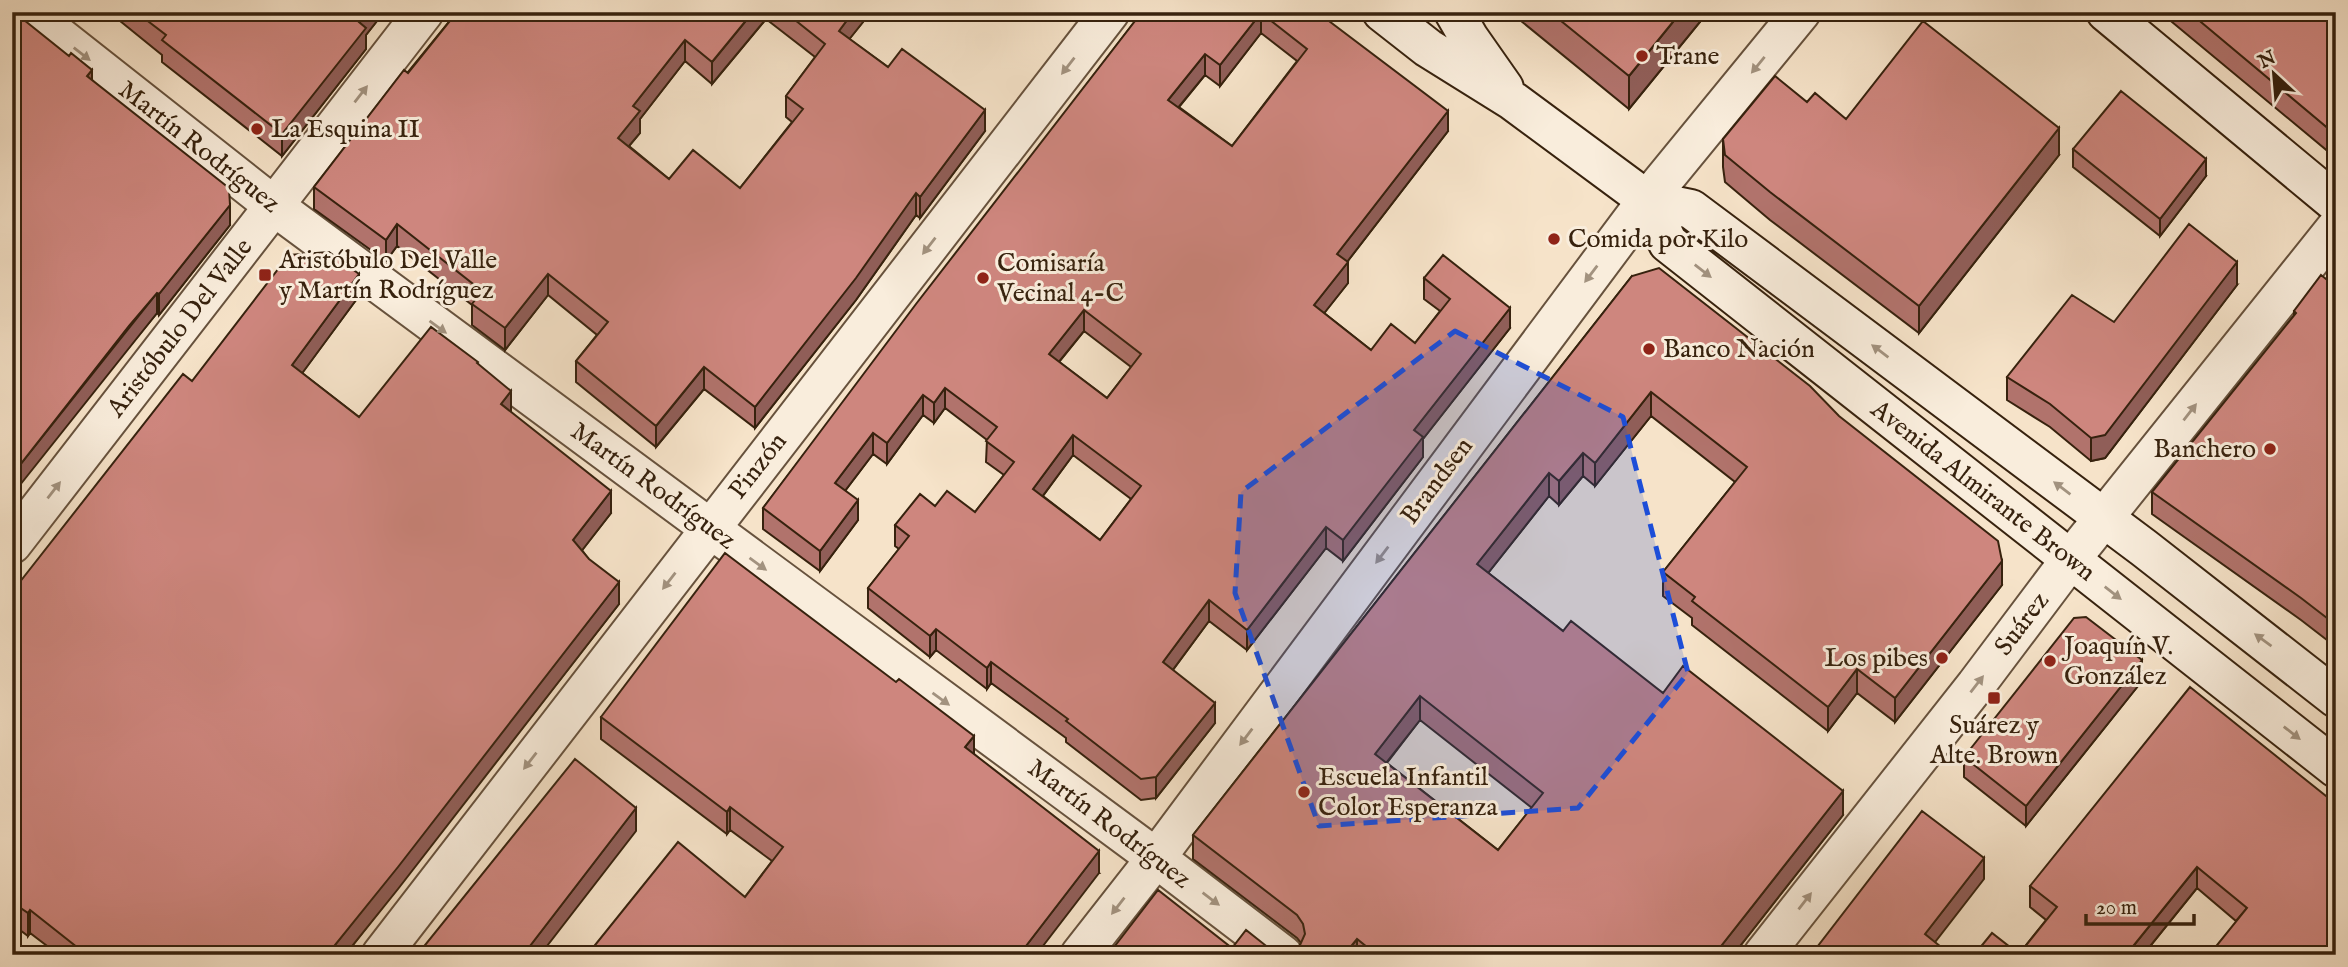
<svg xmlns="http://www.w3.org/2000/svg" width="2348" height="967" viewBox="0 0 2348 967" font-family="'IM FELL English',serif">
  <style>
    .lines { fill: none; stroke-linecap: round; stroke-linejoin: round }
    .street-casing { stroke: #67523d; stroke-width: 42 }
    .secondary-casing { stroke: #37220e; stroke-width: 42 }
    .street { stroke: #f9eddc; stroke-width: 38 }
    .secondary { stroke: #f9eddc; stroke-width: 38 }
    .wall { fill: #b1736c; stroke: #37220e; stroke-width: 2; fill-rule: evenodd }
    .shaded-wall { fill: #905e58; stroke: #37220e; stroke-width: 2 }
    .building { fill: #ce867e; stroke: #37220e; stroke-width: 2; fill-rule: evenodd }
    .oneway { fill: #a2927f }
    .marked { fill: #1d4ed8; fill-opacity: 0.2; stroke: #1d4ed8; stroke-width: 5; stroke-dasharray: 14 9; stroke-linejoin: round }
    .poi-dot { fill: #8f2418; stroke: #f9eddc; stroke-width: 2.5 }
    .labels { text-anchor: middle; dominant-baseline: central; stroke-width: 6; stroke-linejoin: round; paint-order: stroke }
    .poi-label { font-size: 26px; fill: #37220e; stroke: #f9eddc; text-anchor: start }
    .street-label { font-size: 26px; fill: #37220e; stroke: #f9eddc }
  </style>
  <rect width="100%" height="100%" fill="#f6e3c9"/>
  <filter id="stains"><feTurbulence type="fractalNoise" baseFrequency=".00286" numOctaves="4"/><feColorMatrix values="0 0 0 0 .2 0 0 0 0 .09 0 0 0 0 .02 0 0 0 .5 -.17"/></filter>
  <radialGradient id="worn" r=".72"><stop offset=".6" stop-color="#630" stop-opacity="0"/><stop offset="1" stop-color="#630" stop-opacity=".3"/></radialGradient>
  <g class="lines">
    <g class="street-casing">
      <path id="street" d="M28,12L274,206L1156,858L1283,955
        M12,544L424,12
        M381,955L1110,12
        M1080,955L1156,858L1647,200L1801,12
        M1763,955L1976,685L2070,560L2336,228"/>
    </g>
    <g class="secondary-casing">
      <path id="secondary" d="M1382,12L1428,48L1513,101L1647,200L1691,209L2144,548L2336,698
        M1454,12L1469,38L1504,88
        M2106,12L2336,203
        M1647,200L1668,243L2336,768"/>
    </g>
    <use href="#street" class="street"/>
    <use href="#secondary" class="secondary"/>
  </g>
  <path class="wall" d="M109,12H384L366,35V49L282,156L162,62V55Z
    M457,12H871L849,39L888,67L985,131L920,218L916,215L856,300L755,428L704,389L656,447L576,382V361L597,335L548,295L505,350L472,325V305L397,246L386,261L314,209V187ZM766,19L815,57L786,96V117L792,122L740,188L669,179L629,146L640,133V119L685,61L712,84Z
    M1142,12H1317L1448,131L1347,262L1348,283L1324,313L1371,350L1415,343L1440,311L1424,299V278L1510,328L1423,439V457L1343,561L1326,548L1247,650L1209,621L1173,670L1215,723L1156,798L1141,800L1066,742V738L991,683L987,689L936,650L930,657L868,608V588L899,549L895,546V525L935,506L975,512L1004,475L986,462L987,440L945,408L934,423L923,415L887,464L873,454L845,491L858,520L820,571L763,529V508ZM1261,33L1297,61L1232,146L1179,107L1205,75L1220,86ZM1084,331L1131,367L1107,398L1059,362ZM1073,455L1131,499L1100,540L1043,496Z
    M1510,12H1708L1629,109Z
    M2160,12H2336V158Z
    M92,80L230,225L159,315L157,313L129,347Z
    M1807,102L1846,119L2059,155L1919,333L1770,220L1725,182L1723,167V139Z
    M2073,149L2206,176L2160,236L2073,167Z
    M1632,276L2002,585L1895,722L1857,693L1828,731L1692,625V618L1663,596V572L1735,482L1651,416L1595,486L1583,476L1559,505L1549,496L1488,573L1563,631L1663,693L1843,815L1733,955H1108L1232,948L1270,949L1280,953L1291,952L1300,945L1301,943L1297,938L1193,859V835ZM1420,720L1532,808L1498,850L1387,763Z
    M2237,285L2105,458L2091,461L2050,427L2007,400V377L2114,322Z
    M2336,287V647L2301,620L2152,514V492L2294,316V311Z
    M359,296L302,373L359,417L478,364L511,412L611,513L582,550L619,604L345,955H59L30,933L28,936L12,924V592L192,381Z
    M2142,681L2026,826L1964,777V757Z
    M601,717L974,754L1099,873L745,897L772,861L730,830L727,834L601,739Z
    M2336,804L2236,921L2197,888L2143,955H1974L2019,954L2046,920L2030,907V886Z"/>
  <path class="shaded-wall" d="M367,12H384L366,35V49L282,156V134Z
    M753,12H766V19L712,84V62Z
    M853,12H871L839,52V31Z
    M1681,12H1708L1629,109V76Z
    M1261,13V33L1220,86V65Z
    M685,40V61L640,119V133L618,159V138L633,106Z
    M1205,54V75L1168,120V100Z
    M92,70V90L87,76Z
    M985,110V131L920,218V197Z
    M1448,111V131L1337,275V254Z
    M2059,128V155L1919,333V306Z
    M2206,159V176L2160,236V219Z
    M916,193V215L856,300L755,428V407Z
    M230,205V225L159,315V294Z
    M397,224V246L386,261V240Z
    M1348,262V283L1314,326V305Z
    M2237,262V285L2105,458L2091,461V438Z
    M359,274V296L292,387V365Z
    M548,274V295L505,350V328Z
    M157,293V313L12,495V475Z
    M1510,308V328L1423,439V457L1343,561V540L1414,430Z
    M1084,310V331L1049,374V354Z
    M704,367V389L656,447V426Z
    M945,388V408L934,423V403Z
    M511,391V413L501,404Z
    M1651,392V416L1595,486V463Z
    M923,395V415L887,464V443Z
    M873,433V454L835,504V483Z
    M1073,435V455L1033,509V489Z
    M1583,453V476L1559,505V481Z
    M1549,473V496L1477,587V564Z
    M611,491V513L573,562V540Z
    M858,500V520L820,571V551Z
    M1326,527V548L1247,650V630Z
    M2002,561V585L1895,722V698Z
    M619,582V604L398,889L345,955H327Z
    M1209,600V621L1163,683V662Z
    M936,629V650L930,657V636Z
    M2142,660V681L2026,826V806Z
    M991,662V683L987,689V668Z
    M1857,669V693L1828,731V707Z
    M1420,696V720L1375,777V754Z
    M1215,703V723L1156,798V777Z
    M974,736V758L965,747Z
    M1843,791V815L1733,955H1714Z
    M730,807V830L727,834V812Z
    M636,808V831L540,955H523Z
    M1099,851V873L1036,955H1019Z
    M1984,858V879L1925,955V934Z
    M2197,867V888L2143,955H2126Z
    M30,910V933L28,936V913Z
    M1357,939V955H1344Z"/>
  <path class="building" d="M12,12H14L69,56L71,53L92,70L87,76L229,188L230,205L159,294L157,293L129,326L12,475Z
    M136,12H367L359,22L366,28L282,134L162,40L166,35Z
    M457,12H753L712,62L685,40L633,106L640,111L618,138L669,179L693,150L740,188L803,109L786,96L825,44L785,12H853L839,31L888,67L902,49L985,110L920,197L916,193L856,278L755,407L704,367L656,426L576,361L608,322L548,274L505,328L472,304L482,291L397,224L386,240L314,187L404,70L408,73Z
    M1142,12H1317L1448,111L1337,254L1348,262L1314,305L1371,350L1391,324L1415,343L1450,299L1424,278L1443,255L1510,308L1414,430L1423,437L1343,540L1326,527L1247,630L1209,600L1163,662L1215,703L1156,777L1141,779L1066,721L1068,719L991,662L987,668L936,629L930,636L868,588L909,536L895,525L920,494L935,506L947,491L975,512L1014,462L986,441L997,427L945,388L934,403L923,395L887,443L873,433L835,483L858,500L820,551L763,508L916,304ZM1261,13L1307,49L1232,146L1168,100L1205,54L1220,65ZM1084,310L1141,354L1107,398L1049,354ZM1073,435L1141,486L1100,540L1033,489Z
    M1550,12H1681L1629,76Z
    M2189,12H2336V135Z
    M1923,21L2059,128L1919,306L1770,192L1725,155L1723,139L1775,76L1807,102L1815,93L1846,119Z
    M2121,91L2206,159L2160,219L2073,149Z
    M2189,224L2237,262L2105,435L2091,438L2050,404L2007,377L2072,295L2114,322Z
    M329,252L359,274L292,365L359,417L431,327L478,362L477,363L511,391L501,404L611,491L573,540L589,559L619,582L398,867L327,955H87L30,910L28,913L12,902V592L183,374L192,381L289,255Z
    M1659,268L1810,386L1839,416L1998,541L2002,561L1895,698L1857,669L1828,707L1692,601L1695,597L1663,572L1747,467L1651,392L1595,463L1583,453L1559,481L1549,473L1477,564L1563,631L1571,621L1663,693L1683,666L1843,791L1714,955H1377L1357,939L1344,955H1108L1158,890L1232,948L1246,930L1270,949L1280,953L1291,952L1300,945L1305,934L1303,924L1297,915L1193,835L1632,276ZM1420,696L1543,793L1498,850L1375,754Z
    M2321,275L2336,287V625L2301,598L2152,492L2296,313L2294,311Z
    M725,553L896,682L899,679L974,736L965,747L1099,851L1019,955H587L678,842L745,897L783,847L730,807L727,812L601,717Z
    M2086,617L2142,660L2026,806L1964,757L2074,618Z
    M2190,687L2336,804V955H2209L2247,908L2197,867L2126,955H1974L1992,933L2019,954L2057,907L2030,886Z
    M575,759L636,808L523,955H417Z
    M1922,811L1984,858L1925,934L1951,955H1811Z"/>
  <defs><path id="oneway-solid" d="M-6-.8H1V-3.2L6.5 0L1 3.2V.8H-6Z" transform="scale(1.75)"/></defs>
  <g class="oneway">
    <use href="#oneway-solid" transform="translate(82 54) rotate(38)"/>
    <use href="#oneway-solid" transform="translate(1758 65) rotate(129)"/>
    <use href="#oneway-solid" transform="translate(1068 66) rotate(128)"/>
    <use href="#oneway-solid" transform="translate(361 94) rotate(-52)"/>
    <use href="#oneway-solid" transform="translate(929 246) rotate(128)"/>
    <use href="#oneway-solid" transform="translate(1703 271) rotate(38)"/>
    <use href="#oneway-solid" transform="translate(1591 274) rotate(127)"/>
    <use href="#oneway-solid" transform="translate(438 327) rotate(36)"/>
    <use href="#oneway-solid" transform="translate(1880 351) rotate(-143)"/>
    <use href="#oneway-solid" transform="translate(2190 412) rotate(-52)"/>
    <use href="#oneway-solid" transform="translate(2062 488) rotate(-143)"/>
    <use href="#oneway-solid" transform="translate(54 490) rotate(-52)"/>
    <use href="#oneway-solid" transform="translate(1382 555) rotate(127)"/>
    <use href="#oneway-solid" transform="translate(758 564) rotate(36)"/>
    <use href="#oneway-solid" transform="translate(669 581) rotate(128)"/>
    <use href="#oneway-solid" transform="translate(2113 593) rotate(38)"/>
    <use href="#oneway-solid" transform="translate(2263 640) rotate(-144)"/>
    <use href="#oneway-solid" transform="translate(1977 684) rotate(-52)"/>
    <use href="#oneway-solid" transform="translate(941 699) rotate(36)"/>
    <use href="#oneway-solid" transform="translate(2292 733) rotate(38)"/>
    <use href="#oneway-solid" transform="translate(1246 737) rotate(127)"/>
    <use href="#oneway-solid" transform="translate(530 761) rotate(128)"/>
    <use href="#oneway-solid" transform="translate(1211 899) rotate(37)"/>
    <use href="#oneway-solid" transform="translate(1805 901) rotate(-52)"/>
    <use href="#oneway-solid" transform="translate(1118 906) rotate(128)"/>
  </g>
  <path class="marked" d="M1455,331L1623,417L1688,673L1578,808L1319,826L1235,593L1241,492Z"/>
  <g class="poi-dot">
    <circle cx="1642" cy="56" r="7"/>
    <circle cx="257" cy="129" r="7"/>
    <circle cx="1554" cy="239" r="7"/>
    <rect x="258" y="268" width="14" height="14" rx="3.5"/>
    <circle cx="983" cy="278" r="7"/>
    <circle cx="1649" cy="349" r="7"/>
    <circle cx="2270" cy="449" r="7"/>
    <circle cx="1942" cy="658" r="7"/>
    <circle cx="2050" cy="661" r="7"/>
    <rect x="1987" y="691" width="14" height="14" rx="3.5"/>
    <circle cx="1304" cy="792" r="7"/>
  </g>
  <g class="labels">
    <g class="poi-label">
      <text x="1656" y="56">Trane</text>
      <text x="271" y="129">La Esquina II</text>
      <text x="1568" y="239">Comida por Kilo</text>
      <text x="279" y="260">Aristóbulo Del Valle<tspan x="279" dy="30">y Martín Rodríguez</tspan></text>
      <text x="997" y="263">Comisaría<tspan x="997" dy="30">Vecinal 4-C</tspan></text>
      <text x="1663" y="349">Banco Nación</text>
      <text x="2256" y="449" text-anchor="end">Banchero</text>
      <text x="2064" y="646">Joaquín V.<tspan x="2064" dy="30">González</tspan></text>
      <text x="1928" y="658" text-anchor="end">Los pibes</text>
      <text x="1994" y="725" text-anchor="middle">Suárez y<tspan x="1994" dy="30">Alte. Brown</tspan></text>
      <text x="1318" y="777">Escuela Infantil<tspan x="1318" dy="30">Color Esperanza</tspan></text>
    </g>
    <g class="street-label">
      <text transform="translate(199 147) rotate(38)">Martín Rodríguez</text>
      <text transform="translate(180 328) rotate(-52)">Aristóbulo Del Valle</text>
      <text transform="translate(758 466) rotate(-52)">Pinzón</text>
      <text transform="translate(1437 481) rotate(-53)">Brandsen</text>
      <text transform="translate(653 486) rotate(36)">Martín Rodríguez</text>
      <text transform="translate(1983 491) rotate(38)">Avenida Almirante Brown</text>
      <text transform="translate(2022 624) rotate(-53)">Suárez</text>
      <text transform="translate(1109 824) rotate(37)">Martín Rodríguez</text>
    </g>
  </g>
  <rect width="2348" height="967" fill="none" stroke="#f6e3c9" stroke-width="42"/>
  <rect x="14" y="14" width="2320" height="939" fill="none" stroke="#37220e" stroke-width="3.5"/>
  <rect x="21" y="21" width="2306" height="925" fill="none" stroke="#37220e" stroke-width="2"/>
  <g transform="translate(2274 74) rotate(334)" stroke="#f9eddc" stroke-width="5" paint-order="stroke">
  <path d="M0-5L12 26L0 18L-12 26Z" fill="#37220e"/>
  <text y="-10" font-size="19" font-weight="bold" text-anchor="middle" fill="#37220e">N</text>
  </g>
  <path d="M2086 914v10h108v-10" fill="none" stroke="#37220e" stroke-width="3.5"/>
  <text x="2096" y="914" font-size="21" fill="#37220e" stroke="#f9eddc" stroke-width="5" paint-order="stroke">20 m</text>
  <rect width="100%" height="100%" filter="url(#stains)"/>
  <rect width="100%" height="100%" fill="url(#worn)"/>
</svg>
